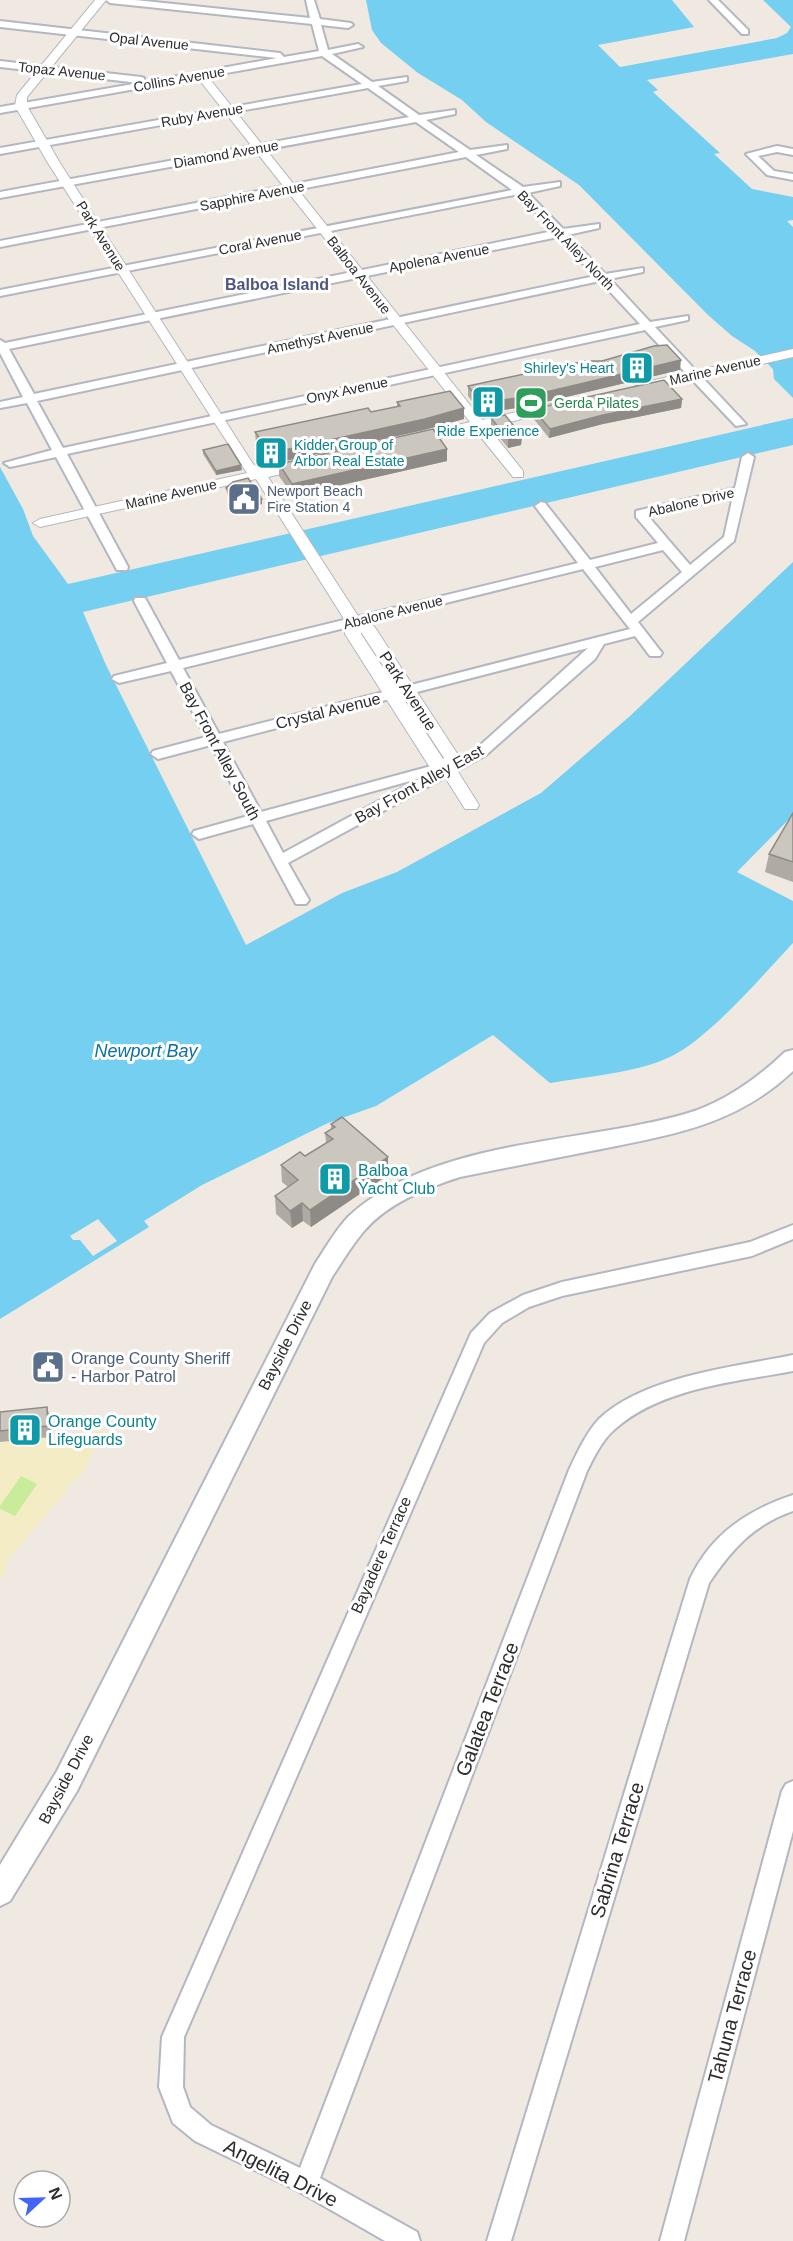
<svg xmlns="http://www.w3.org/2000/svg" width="793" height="2241" viewBox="0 0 793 2241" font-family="Helvetica,sans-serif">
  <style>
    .sand { fill: #f3ecc5 }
    .pitch { fill: #c9ec9a }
    .water { fill: #75cff0 }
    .pier { fill: #efe9e1 }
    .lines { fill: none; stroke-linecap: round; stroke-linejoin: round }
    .minor-casing { stroke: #b4b7c1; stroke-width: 4 }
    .tertiary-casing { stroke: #b4b7c1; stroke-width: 2 }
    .secondary-casing { stroke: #b4b7c1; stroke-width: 4 }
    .minor { fill: #fff; fill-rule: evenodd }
    .tertiary { fill: #fff; fill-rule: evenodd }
    .secondary { fill: #fff; fill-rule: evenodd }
    .wall { fill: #afaba4 }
    .shaded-wall { fill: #8e8b86 }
    .building { fill: #cbc7bf; stroke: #8e8b86; stroke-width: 1.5 }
    .labels { text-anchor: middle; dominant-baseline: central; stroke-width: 6; stroke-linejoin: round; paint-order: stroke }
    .far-street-label { font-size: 14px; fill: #2e2e2e; stroke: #fff }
    .far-culture-label { font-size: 14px; fill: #0d838f; stroke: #fff; text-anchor: end }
    .far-leisure-label { font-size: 14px; fill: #27864d; stroke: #fff; text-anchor: start }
    .far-service-label { font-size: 14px; fill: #4e5e75; stroke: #fff; text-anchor: start }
    .far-quarter-label { font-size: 16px; font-weight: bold; fill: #4d5680; stroke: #fff }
    .street-label { font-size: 16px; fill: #2e2e2e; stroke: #fff }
    .culture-label { font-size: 16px; fill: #0d838f; stroke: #fff; text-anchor: start }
    .service-label { font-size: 16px; fill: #4e5e75; stroke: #fff; text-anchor: start }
    .water-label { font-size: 18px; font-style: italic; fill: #0d6fa3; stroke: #fff }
    .near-street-label { font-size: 20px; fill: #2e2e2e; stroke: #fff }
  </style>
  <rect width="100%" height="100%" fill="#efe9e1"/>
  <path class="sand" d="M110,1429C91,1446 94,1457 81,1475C74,1484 70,1479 66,1492L8,1559L6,1571L0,1579V1441Z"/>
  <path class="pitch" d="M21,1476L37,1484L15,1516L0,1509V1506Z"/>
  <path class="water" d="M366,0H672L694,27L598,45L620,67L777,38L787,33L791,27L763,0H793V54L647,80L658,90L653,92L720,153L714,154L752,189L793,197V220L787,221L793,227V398L774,379L773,369L755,351L732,336L708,315L579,185L486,122L462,100L418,73L381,43L372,30Z
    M793,418V445L83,612L106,665L246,945L342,893L397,872L541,793L630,716L793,562V815L737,872L793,901V943C763,975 709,1038 672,1056C641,1072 585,1077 550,1083L493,1035L376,1106L328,1123L202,1185L144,1221L149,1227L0,1319V467L23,509L33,536L68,584Z"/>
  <path class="pier" d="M98,1219L117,1241L93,1256L80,1240H73L70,1236Z"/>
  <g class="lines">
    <g class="minor-casing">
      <path id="minor" d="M106,0H135L310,18L306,0H314L320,19L351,23L353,25L348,28L321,25L328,50L358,44L363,47L332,54L372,82L407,77V81L378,86L419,115L455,110V114L426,120L470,150L507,145V149L476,155L523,187L560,182V186L528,193L563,229L599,224V228L568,235L605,274L643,268V272L610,279L650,322L688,316V320L655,327L746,424L736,426L645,330L67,454L128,567L127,570H117L56,457L10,467L4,463L52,450L27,403L0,408V402L23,397L0,353V340L5,343L553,231L519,194L0,296V290L512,190L466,157L0,247V241L459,152L416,122L0,198V192L409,117L368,88L0,154V148L362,84L322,56L0,113V107L139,83L0,67V61L141,77L144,78L145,82L277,58L0,27V21L280,53L284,57L319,51L312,24L110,3ZM558,237L595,276L34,394L9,349ZM600,281L640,324L63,448L37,401Z
        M709,0H718L748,30V34H742Z
        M777,146L793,149V155L777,152L758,156L774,171L793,174V180L767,175L746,154Z
        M748,453L754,457L734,541L638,622L662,653L660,656H650L635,636L604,644L595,659L486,755L288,863L309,900L306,904H296L253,824L199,839L192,834L194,831L248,816L211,745L158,759L151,754L153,751L206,737L171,671L119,683L112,679L114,676L167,663L134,601L135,598H145L179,660L578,563L535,506L541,502L545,503L590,560L658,543L636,517V511L735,488L742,457ZM733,496L724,537L690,565L648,516ZM663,550L682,572L631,614L595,567ZM583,569L630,629L219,734L183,668ZM588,648L476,749L441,768L435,765L261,812L223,742ZM421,778L283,853L266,821Z
        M793,1225V1239L752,1256L562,1296L529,1307L502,1323L484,1343L184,2037L183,2087L190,2107L211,2125L300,2168L569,1470C577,1453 586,1433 599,1419C644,1376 734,1367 793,1355V1371C735,1382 661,1388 615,1429C602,1440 594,1457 587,1471L320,2178L417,2232L420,2241H385L298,2191L195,2141L173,2123L159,2087L162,2037L471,1333L490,1313L523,1295L562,1282L750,1242Z
        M793,1495V1511C753,1525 732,1549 709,1583L511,2241H487L690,1579C711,1534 748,1510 793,1495Z
        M793,1781V1831L684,2241H660L782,1791L786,1784Z"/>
    </g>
    <g class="tertiary-casing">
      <path id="tertiary" d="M95,0H106L27,97V106L60,163L253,464L261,469L305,460L312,464L310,467L268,477L360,619L374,626L460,758L455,767L479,805L477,809H465L441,771L429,766L345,634L346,622L256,479L40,527L33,523L40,519L247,473L48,163L15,106L17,95ZM361,632L444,758L443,759L361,634Z
        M197,73H205L482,420L559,402L564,403V409L488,427L523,471V477H513L475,430L412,444L407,443V437L470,422L197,77Z
        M793,349V357L641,391L634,387L641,383Z"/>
    </g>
    <g class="secondary-casing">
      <path id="secondary" d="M793,1050V1071C735,1126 670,1135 596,1150C550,1159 505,1168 460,1177C426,1188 388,1203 364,1231C352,1245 342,1262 332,1277L77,1791L10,1901L0,1906V1865L57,1771L315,1264C325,1249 336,1229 349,1216C432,1139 580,1144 685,1114C722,1104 758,1078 785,1052Z"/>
    </g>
    <use href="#minor" class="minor"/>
    <use href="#tertiary" class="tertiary"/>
    <use href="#secondary" class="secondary"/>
  </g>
  <path class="wall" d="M680,370L524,407L496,411V414L483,416L468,396V386Z
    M682,399L681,408L603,424L549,438L533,418V409Z
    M397,402L464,419L424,430L272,464L256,443L255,432L371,412L397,407Z
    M491,418L522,436L521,445L508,448L491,427Z
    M203,450L242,470L216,475L203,454Z
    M447,461L293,496L279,476V464Z
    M226,488L262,499V504L237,510L227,493Z
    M793,813V882L765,872L769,854Z
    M331,1124L388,1157V1175L311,1227L303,1221L292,1228L276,1214L275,1196L288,1187L282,1182L281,1165L305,1156L326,1143L325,1133L331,1130Z
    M0,1412L50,1418L51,1437L0,1442Z"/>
  <path class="shaded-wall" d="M681,360L680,370L524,407L496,411V414L483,416V406L495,401Z
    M682,399L681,408L603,424L549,438L550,429L603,415Z
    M464,408V419L424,430L272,464L271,453Z
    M522,436L521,445L508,448V439Z
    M447,449V461L293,496L292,484Z
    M241,465L242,470L216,475V471Z
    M262,499V504L237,510V505Z
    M388,1157V1175L311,1227L310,1210Z
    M302,1203L303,1221L292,1228L290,1211Z
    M47,1407L50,1418L51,1437L48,1426Z"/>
  <path class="building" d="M667,345L681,360L525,397L495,401L497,403L483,406L468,386L585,361H602L654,346Z
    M664,380L682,399L603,415L550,429L533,409Z
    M450,391L464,408L425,419L271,453L255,432L368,408L371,412L400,406L397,402Z
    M505,415L522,436L508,439L491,418Z
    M433,429L447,449L292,484L279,464Z
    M228,444L241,465L216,471L203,450Z
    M248,478L262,499L237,505L226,488L233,482Z
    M793,813V862L769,854Z
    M342,1117L388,1157L310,1210L302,1203L290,1211L275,1196L298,1180L281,1165L300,1152L305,1156L333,1139L325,1133L335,1127L331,1124Z
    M47,1407L48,1426L0,1431V1412Z"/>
  <defs>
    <g id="building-square" transform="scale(1.725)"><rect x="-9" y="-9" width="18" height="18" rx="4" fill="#0f9aa8" stroke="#fff"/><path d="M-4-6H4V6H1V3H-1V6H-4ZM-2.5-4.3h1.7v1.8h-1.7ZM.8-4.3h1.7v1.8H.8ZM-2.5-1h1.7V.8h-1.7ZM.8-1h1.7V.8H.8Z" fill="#fff"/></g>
    <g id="stadium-square" transform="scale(1.725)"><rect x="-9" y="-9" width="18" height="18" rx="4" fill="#2e9e5b" stroke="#fff"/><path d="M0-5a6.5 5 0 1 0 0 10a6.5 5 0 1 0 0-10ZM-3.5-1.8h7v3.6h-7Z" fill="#fff"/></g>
    <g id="civic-square" transform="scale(1.725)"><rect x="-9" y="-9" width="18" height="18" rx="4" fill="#5c6f8a" stroke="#fff"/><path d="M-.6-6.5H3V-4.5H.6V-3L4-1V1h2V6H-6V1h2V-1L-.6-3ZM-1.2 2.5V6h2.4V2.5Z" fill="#fff"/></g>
  </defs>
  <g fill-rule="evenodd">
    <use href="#building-square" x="637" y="368"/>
    <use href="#building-square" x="488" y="402"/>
    <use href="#stadium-square" x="531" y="403"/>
    <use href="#building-square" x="271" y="453"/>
    <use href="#civic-square" x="244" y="499"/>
    <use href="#building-square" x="335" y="1179"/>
    <use href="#civic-square" x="48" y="1367"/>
    <use href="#building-square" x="25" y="1430"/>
  </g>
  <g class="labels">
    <g class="far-street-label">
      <text transform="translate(149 41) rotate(6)">Opal Avenue</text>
      <text transform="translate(62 71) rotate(6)">Topaz Avenue</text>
      <text transform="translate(179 79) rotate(-10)">Collins Avenue</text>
      <text transform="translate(202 115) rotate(-10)">Ruby Avenue</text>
      <text transform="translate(226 154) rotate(-10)">Diamond Avenue</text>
      <text transform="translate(252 196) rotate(-11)">Sapphire Avenue</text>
      <text transform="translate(101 236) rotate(58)">Park Avenue</text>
      <text transform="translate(566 240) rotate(46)">Bay Front Alley North</text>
      <text transform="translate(260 242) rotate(-11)">Coral Avenue</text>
      <text transform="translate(439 258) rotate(-11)">Apolena Avenue</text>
      <text transform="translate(359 275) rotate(52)">Balboa Avenue</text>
      <text transform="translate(320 338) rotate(-12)">Amethyst Avenue</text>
      <text transform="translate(715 370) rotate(-13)">Marine Avenue</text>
      <text transform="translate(347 390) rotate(-12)">Onyx Avenue</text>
      <text transform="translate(171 494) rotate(-13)">Marine Avenue</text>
      <text transform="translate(691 502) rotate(-13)">Abalone Drive</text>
      <text transform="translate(393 612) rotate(-14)">Abalone Avenue</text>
    </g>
    <g class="far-culture-label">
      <text x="614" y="368">Shirley's Heart</text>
      <text x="488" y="431" text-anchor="middle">Ride Experience</text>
      <text x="294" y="445" text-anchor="start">Kidder Group of<tspan x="294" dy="16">Arbor Real Estate</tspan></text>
    </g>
    <g class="far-leisure-label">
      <text x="554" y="403">Gerda Pilates</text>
    </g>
    <g class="far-service-label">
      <text x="267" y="491">Newport Beach<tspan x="267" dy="16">Fire Station 4</tspan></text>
    </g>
    <g class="far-quarter-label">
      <text x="277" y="284">Balboa Island</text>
    </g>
    <g class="street-label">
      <text transform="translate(408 691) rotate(57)">Park Avenue</text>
      <text transform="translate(328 711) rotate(-14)">Crystal Avenue</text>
      <text transform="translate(220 751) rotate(62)">Bay Front Alley South</text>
      <text transform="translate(419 784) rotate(-29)">Bay Front Alley East</text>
      <text transform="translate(285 1345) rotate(-63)">Bayside Drive</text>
      <text transform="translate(381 1555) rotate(-66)">Bayadere Terrace</text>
      <text transform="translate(66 1779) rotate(-62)">Bayside Drive</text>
    </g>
    <g class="culture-label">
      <text x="358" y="1170">Balboa<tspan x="358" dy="18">Yacht Club</tspan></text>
      <text x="48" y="1421">Orange County<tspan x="48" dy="18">Lifeguards</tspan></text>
    </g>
    <g class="service-label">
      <text x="71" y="1358">Orange County Sheriff<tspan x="71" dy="18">- Harbor Patrol</tspan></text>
    </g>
    <g class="water-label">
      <text x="146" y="1051">Newport Bay</text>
    </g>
    <g class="near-street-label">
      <text transform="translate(487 1709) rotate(-69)">Galatea Terrace</text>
      <text transform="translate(617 1850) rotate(-73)">Sabrina Terrace</text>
      <text transform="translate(732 2016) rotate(-75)">Tahuna Terrace</text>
      <text transform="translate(281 2173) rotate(27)">Angelita Drive</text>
    </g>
  </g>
  <g transform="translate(42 2199) rotate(68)"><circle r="28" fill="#ffffff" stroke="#ababab" stroke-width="1.5"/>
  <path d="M0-4.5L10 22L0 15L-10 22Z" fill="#4264fb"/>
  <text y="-9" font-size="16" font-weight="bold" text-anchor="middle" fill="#2e2e2e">N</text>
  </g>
</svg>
